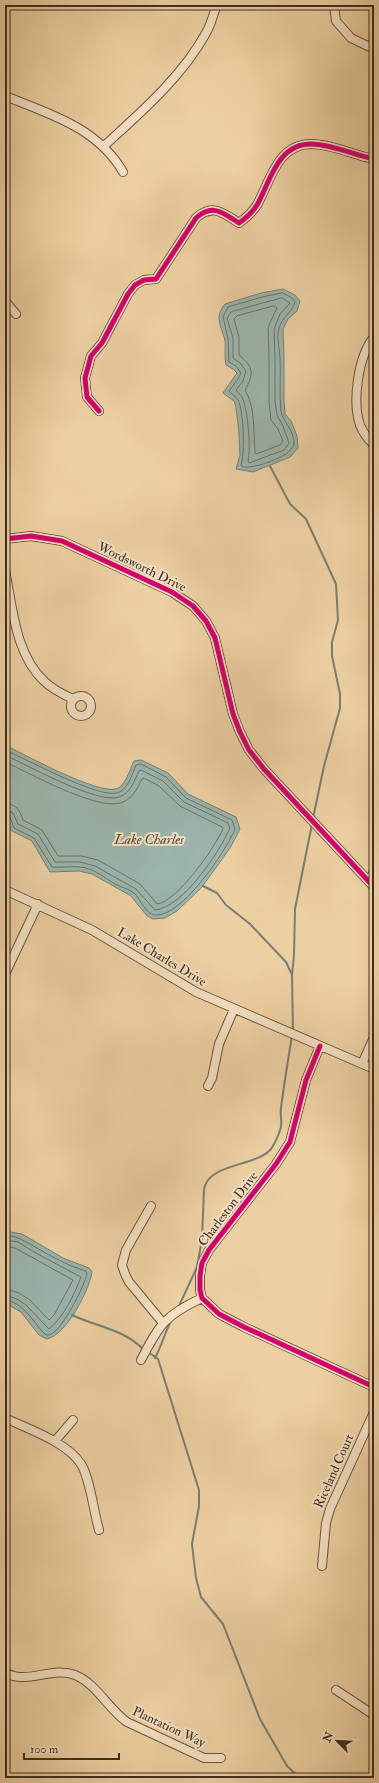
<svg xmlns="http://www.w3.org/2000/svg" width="379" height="1783" viewBox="0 0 379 1783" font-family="'IM FELL Double Pica',serif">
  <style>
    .water { fill: #9bb5ad; stroke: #767f75 }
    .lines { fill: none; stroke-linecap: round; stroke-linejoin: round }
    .shore { stroke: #6c7267; stroke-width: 1 }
    .stream { stroke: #767f75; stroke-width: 2 }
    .minor-casing { stroke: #6a5641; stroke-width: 10 }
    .minor { stroke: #f3e0c3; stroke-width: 8 }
    .cycleway-casing { stroke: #f3e0c3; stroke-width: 8 }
    .cycleway { stroke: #d6006c; stroke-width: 5 }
    .labels { text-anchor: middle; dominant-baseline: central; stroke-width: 4; stroke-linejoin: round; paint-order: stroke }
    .street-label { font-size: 13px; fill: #3e2e21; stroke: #f3e0c3 }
    .water-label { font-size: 14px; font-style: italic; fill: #51493d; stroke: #f3e0c3 }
  </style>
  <rect width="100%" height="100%" fill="#edd0a2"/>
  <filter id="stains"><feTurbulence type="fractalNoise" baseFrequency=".005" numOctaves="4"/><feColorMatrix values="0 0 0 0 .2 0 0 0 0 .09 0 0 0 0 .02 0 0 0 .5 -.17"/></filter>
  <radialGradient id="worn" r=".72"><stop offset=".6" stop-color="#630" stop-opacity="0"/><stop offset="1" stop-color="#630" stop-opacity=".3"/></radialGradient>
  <path class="water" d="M283,289L295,295L300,301L297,311L288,319L283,329L284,357V400L285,414L291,421L297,436L298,448L290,457L253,472L236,469L240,455L239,433L236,407L234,401L223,393L237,373L233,369L226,365C224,357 226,348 225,340C221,326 214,317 225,304L261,293Z
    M5,745C25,755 97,794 116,789C125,787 130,769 134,761L141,760L168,773L188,794L236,817L240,829L230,848L202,887L177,911L165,918L153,919L147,916L131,896L92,874L79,871L50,872L32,841L10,830L5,816Z
    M5,1231L22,1234L63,1258L89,1268L92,1272C89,1291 66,1335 47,1339L39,1335L21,1312L5,1303Z"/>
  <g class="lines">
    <path class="shore" d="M283,293L292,298L295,302C292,313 282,317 279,328C276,337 280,349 280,359C281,376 279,394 281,411C283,423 295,430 294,445C292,448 289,452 286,454C274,461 256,468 243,467L241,465C245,452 244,412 238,400C236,396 231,394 229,391L238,379L241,373L236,366L229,362L228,339L223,317L228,307L262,297Z
      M282,298L290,303L280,314L274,329L275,357V401L277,415L283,426L289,443L284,450L249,463L248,461C251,449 248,409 242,397C241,395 238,393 236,390L243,381L246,371L240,363L233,358V338L227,318L231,312Z
      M274,306L277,308L268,327L269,358V401L271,420L278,429L283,441L280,445L256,454L255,452C253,432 256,408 245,390C254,374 254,367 239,355V337L234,319L237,316Z
      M5,750C26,759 98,798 117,793C128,790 132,774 136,765L141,764L166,777L186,798L232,820L235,829C226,851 181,918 155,915C145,914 141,899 134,893C129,889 121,887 115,884C108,880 101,874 94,871C81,864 66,868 52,867L34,838L14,828L10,817L5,814
      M5,755C27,765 99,805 119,797C131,793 134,781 139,771L141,770L163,781L184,802L228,823L230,828C219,853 183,907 155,910L136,889L95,866L80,862H55L38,834L18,824L13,813L5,809
      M5,762C30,773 95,810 120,803C132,800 137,789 142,779L144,778L159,786L180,806L222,827L223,829C215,847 177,902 157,904L140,884L98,860L81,856H58L42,830L23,820C20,810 16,804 5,803
      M5,1235C18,1236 26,1242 37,1248C52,1257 69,1266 86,1271L87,1274C85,1284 60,1337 47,1335C39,1333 27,1302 5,1300
      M5,1240L18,1242L34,1252L81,1277C74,1295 64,1317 49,1329L26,1305L17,1299L5,1295
      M5,1246L15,1248L73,1280L54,1315L49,1320L30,1300L19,1293L5,1289"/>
    <path class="stream" d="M270,466L290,504L306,519L336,584L338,620L332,642V656L340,694V708L324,766L313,818
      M203,886L217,893L226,905L250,924L286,962L292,975
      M293,1032L292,975L294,955L295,909L312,824
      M179,1306L197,1267L202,1239L204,1190C207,1163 256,1167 271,1149C275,1143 279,1134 281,1127C282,1121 280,1115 281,1108C284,1084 288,1060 292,1036
      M72,1315C97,1327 124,1329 144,1350
      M148,1352L158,1359L199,1490V1506L192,1544L196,1578L201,1597L223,1624L260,1719L287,1766L300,1778
      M155,1358C162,1345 165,1332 172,1319"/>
    <g class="minor-casing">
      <path id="minor" d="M334,5L336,21L351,38L374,49
        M5,96C50,114 98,128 123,172
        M104,146C140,113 182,77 206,33C211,25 213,14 217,5
        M5,301L16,314
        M374,337C358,356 352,402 360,425C363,433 368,439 374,445
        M99,411L87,397L85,378L91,356L102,343L128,294L135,285L144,280L156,279L196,218C213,203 223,213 239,223C246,218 252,213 257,205C270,182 277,144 311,144C332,144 353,155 374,159
        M5,539L31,536L62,541L172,592L193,606L206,621L215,638L233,714L240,732L249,750L264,769L374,887
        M5,571C13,608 15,654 44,681C52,689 62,694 73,699
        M71 706a10 10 0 1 1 20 0a10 10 0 1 1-20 0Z
        M369,881L374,872
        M5,890L92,930L196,992L374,1069
        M5,974L38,904
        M320,1046L306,1080L290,1142L276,1164L209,1250L202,1263L200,1276V1290L202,1298L219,1314L244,1327L374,1387
        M362,1064L374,1037
        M208,1086L212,1078L219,1044L234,1009
        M151,1206L126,1250L122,1265L125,1274L129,1282L163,1323
        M141,1360C159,1325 165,1315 202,1298
        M5,1418C28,1429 67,1442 81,1464C90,1478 94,1513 99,1530
        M55,1441L73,1420
        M322,1566L326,1523L330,1509L374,1412
        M5,1673C10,1675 15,1677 20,1677C38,1678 57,1668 75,1675C97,1684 108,1709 127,1722L204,1758H221
        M336,1690L374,1715"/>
    </g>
    <use href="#minor" class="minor"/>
    <g class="cycleway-casing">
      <path id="cycleway" d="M99,411L87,397L85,378L91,356L102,343L128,294L135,285L144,280L156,279L196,218C213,203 223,213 239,223C246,218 252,213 257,205C270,182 277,144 311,144C332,144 353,155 374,159
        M5,539L31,536L62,541L172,592L193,606L206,621L215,638L233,714L240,732L249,750L264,769L374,887
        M320,1046L306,1080L290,1142L276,1164L209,1250L202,1263L200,1276V1290L202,1298L219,1314L244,1327L374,1387"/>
    </g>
    <use href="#cycleway" class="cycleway"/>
  </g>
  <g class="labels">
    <g class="street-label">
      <text transform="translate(142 567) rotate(26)">Wordsworth Drive</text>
      <text transform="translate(162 957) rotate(31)">Lake Charles Drive</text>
      <text transform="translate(228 1209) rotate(-53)">Charleston Drive</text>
      <text transform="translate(334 1471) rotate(-66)">Riceland Court</text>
      <text transform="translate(169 1727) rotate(25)">Plantation Way</text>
    </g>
    <g class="water-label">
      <text x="149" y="839">Lake Charles</text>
    </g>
  </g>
  <rect width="379" height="1783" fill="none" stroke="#edd0a2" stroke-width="20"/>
  <rect x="6" y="6" width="367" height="1771" fill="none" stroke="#3e2e21" stroke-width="2"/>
  <rect x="10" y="10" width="359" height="1763" fill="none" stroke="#3e2e21"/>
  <g transform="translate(337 1741) rotate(294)" stroke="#f3e0c3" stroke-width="3" paint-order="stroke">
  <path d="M0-3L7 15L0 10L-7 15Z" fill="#3e2e21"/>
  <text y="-6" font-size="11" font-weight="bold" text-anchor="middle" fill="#3e2e21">N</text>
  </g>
  <path d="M24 1753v6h95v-6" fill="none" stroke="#3e2e21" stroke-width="2"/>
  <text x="30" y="1753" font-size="12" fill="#3e2e21" stroke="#f3e0c3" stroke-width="3" paint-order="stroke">100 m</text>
  <rect width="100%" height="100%" filter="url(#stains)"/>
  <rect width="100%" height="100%" fill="url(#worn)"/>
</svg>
